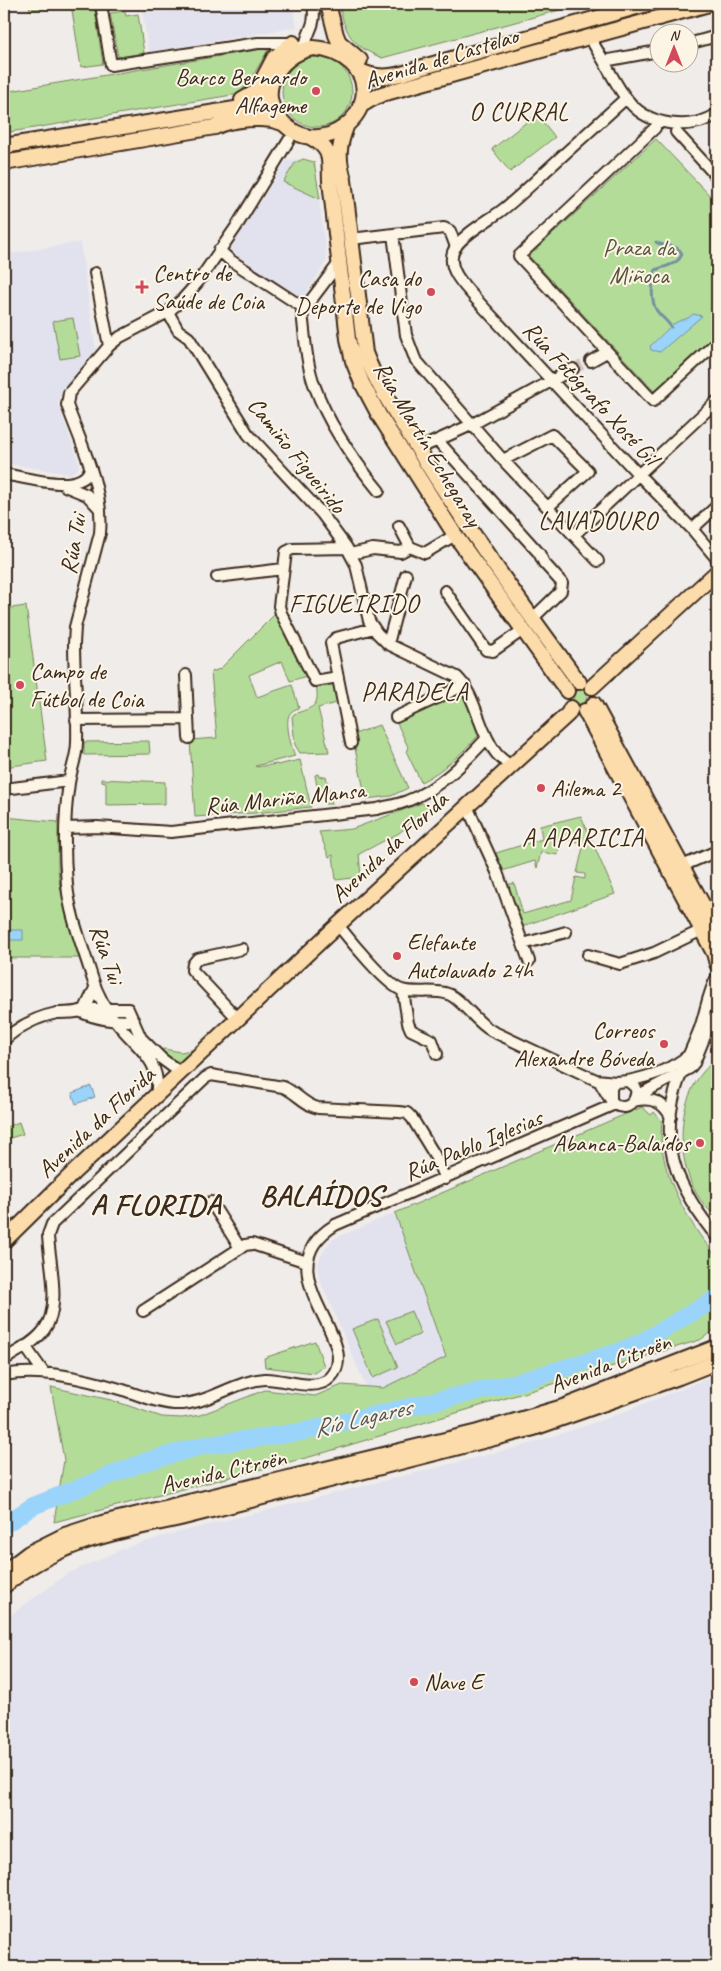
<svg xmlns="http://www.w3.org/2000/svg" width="721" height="1971" viewBox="0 0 721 1971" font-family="Caveat,sans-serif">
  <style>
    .built { fill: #e2e2ee }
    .green { fill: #b4dc99; stroke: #78835c }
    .water { fill: #9ad4fa; stroke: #7490a2 }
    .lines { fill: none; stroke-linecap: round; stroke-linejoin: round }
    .stream { stroke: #7490a2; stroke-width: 3 }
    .river { stroke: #9ad4fa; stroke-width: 18 }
    .minor-tunnel { stroke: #ccc5c0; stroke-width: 10; stroke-dasharray: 10 5; stroke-linecap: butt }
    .minor-casing { stroke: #3b2a1e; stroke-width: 14 }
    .major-casing { stroke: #3b2a1e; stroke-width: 18 }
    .minor { stroke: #fcf5e5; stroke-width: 10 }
    .major { stroke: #fddcac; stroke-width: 14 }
    .poi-dot { fill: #d1495b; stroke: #fcf5e5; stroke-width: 2 }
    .labels { text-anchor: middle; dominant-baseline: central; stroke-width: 4; stroke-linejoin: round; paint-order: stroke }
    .street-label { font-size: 24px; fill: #3b2a1e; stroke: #fcf5e5 }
    .poi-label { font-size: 24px; fill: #3b2a1e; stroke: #fcf5e5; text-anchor: start }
    .park-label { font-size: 24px; fill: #59563d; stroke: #fcf5e5 }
    .neighbourhood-label { font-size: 25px; letter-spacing: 1px; fill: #3b2a1e; stroke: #fcf5e5 }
    .water-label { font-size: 25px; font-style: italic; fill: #535455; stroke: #fcf5e5 }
    .district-label { font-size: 29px; font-weight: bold; letter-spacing: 1px; fill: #3b2a1e; stroke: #fcf5e5 }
  </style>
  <rect width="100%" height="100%" fill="#f0ece9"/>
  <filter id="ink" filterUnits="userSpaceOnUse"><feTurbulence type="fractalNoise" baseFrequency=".02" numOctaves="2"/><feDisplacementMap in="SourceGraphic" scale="10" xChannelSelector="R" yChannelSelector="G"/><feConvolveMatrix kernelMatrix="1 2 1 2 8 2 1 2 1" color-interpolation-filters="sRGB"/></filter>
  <g filter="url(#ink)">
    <path class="built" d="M141,4H292L297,27L149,52Z
      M303,159L314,162L327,260L304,297H299L239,259L231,248L287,160Z
      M80,242L96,350L62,390L58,403L79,463L78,469L70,474L4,463V255Z
      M395,1213L451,1372L389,1388L366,1387L319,1278L317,1265L326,1246L333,1239Z
      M717,1375V1967H4V1620L5,1619L67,1574L122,1549L160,1537L526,1445L600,1421Z"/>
    <path class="green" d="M29,4H59L57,6L30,10Z
      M71,4H94L103,64L81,67Z
      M339,4H582L382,58C351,45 346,35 339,4Z
      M125,11L126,16L138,14L144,53L118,57L110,13Z
      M262,49L268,50L248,84L238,94L4,133V92Z
      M282 92a35 35 0 1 1 70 0a35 35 0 1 1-70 0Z
      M537,114L555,137L510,172L492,149Z
      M656,139L717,203V333L655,392L529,256Z
      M303,159L314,162L320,199L283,182L295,163Z
      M73,318L80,356L60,359L53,321Z
      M26,606L47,761L4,767V609Z
      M277,612L310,675L290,681L282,661L249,675L257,697L292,685L299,708C295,709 291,711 289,715C285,723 291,747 295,756L255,766L256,767L277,764V765L300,760L311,807L255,813L195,817L190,740L217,738L211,672L220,669Z
      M335,681L340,702L318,708L329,752L300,753L295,745L292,717L294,714C314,707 320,707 316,684Z
      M573 697a7 7 0 1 1 14 0a7 7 0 1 1-14 0Z
      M462,692L479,731L478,736C461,754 443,771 421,782L406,751L409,749L396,721Z
      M379,725L408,788L391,796L366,799L352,735Z
      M149,741L150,754L84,755V742Z
      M318,774L319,777L326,776L332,804H325L324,798H319L315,775Z
      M101,779L165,782V804L106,805V782L101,781Z
      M422,803L430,809L399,833L359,854L361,877L336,880L333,855L329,857L319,832L352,829Z
      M581,816L615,894L520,927L507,885L514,883L523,914L571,900L576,877L585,879V874L577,873L584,843L561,839L558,855L541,852L537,868L535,861L502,871L496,853L542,839L540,826Z
      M4,817L58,822V870L60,887L79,958H4Z
      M164,1049L181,1052L191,1050L193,1052L181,1062L170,1059L159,1050Z
      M717,1059V1218C705,1207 694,1193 689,1177C677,1144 680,1099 703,1072C708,1067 711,1062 717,1059Z
      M642,1107L651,1115L654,1112L662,1121C657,1161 677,1201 699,1234C704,1242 713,1250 717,1259C720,1267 717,1316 717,1328L700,1340L313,1456L54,1522L64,1460L51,1387L111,1400L162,1417L182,1418L200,1415L265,1390L315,1396L342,1385L383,1388L446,1357L395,1213Z
      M19,1122L23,1134L4,1140V1128Z
      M411,1311L421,1334L397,1344L386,1321Z
      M378,1319L398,1367L373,1378L352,1329Z
      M315,1341L324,1366L314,1373L265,1367L264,1358Z"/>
    <path class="water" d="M693,314L702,316L660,352L651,350L650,346C656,341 669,327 675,323C682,319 688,320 693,314Z
      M4,930H23V940H4Z
      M91,1086L95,1097L76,1104L72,1093Z"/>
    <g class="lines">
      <path class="stream" d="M656,242C664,248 677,243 682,254C678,265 665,266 655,270C652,281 650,301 657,311C661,317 667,320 671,327"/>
      <path class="river" d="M4,1525L33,1506L144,1462L201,1446L300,1432L518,1382L618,1352L643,1341L717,1298"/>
      <path class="minor-tunnel" d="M573,369L591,361"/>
      <g class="minor-casing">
        <path id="minor" d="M101,4L111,65L258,43H293L305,49C306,30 317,29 313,4
          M590,37C595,48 602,57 607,67C625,99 636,121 677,124C692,125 705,122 717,114
          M688,44L717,36
          M604,61L658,51
          M625,99C600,122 574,145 549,168C533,183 518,198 501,211C489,220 457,238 453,252C447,270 465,286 475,298L638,474L692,529L717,559
          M655,128L519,256L653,401L717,342
          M676,132L717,177
          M393,234L406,335L415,359L503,460L598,561
          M351,239L444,228L450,231L456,247
          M219,250L230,260L304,308
          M339,263L302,312C305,337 306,363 315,387C328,423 355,462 379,491
          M95,273L109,346
          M168,312L178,330L189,338L248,434L322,514L347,548L356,565L369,621L377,633L388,644L457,677C477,697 478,730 496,753C500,758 506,762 510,766
          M591,361L607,352
          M438,441L539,553L544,563L562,583L561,591L532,619
          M418,449L471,425L573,369
          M503,460L552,435L588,471L548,507
          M4,474C24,477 84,496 90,468
          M65,486L87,495L100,509
          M399,526L410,547L425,553L455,535
          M692,529L717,506
          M574,535L717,401
          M350,554L373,549L401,552L410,547
          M217,577L283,569
          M445,591L486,650L493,651L523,630
          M388,644L406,575
          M186,675L189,738
          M338,677L315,681L281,613L279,606L286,552L292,549L347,548
          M396,717L465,685
          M76,720L188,719
          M351,743L331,643L336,638L374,628
          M4,789L69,781
          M467,806L497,872L529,961
          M65,828L97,827L171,832L377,809C387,806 398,805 407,801C439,789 465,762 487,738
          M682,866L717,851
          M338,925C349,939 388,987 402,990C417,994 434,989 448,994C462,999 476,1023 492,1031L596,1080L616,1082
          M523,944L566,932
          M588,955L620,964L654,953L702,930
          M717,977C708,992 706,1011 700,1028C692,1049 681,1070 675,1092C659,1151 681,1193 717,1237
          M403,991L408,1023L411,1030L432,1040L437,1054
          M85,1009L95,988
          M81,1012C99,1020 114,1021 134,1021
          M238,1019L192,970L193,964L197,959L242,949
          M4,1040C19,1026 37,1017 57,1013C67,1012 77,1014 85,1009H128L141,1038L162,1059L181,1073
          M599,1081C604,1088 609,1101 616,1105C628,1112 638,1100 636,1088L628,1081L616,1082L611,1087V1098
          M628,1081C651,1076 671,1070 690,1054
          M156,1096C163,1061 136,1047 117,1023C106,1010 97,994 92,977C83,947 70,917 67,885C64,852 64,817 69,783C71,769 77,757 77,742C78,709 74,676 74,644L75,627L100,533C104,488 82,447 67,405L69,393L109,346L120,337L168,312L182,300L198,282L236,227L289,140
          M637,1096L690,1068L694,1063L711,1021L717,1013
          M634,1101C651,1097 663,1101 671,1117
          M211,1202L240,1248
          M143,1311L245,1245L252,1244L307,1262
          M25,1346L44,1373
          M4,1360C17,1351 35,1343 44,1330C62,1306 49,1262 48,1235L52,1224L205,1078L211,1075L283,1087C296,1092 304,1105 318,1108L399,1112L407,1113L412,1118L434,1154L445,1179
          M4,1375C42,1368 86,1379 123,1390C140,1395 157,1403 174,1404C207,1406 233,1381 265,1379C284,1378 315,1394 331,1377C365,1340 260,1271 335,1225L615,1104"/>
      </g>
      <g class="major-casing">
        <path id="major" d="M328,4L336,35L339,42L360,60
          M313,48C328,49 340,53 351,63C395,105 314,175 275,112C258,84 286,52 313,48Z
          M358,70C380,82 401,75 423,67L647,4
          M242,100L256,92L274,58L293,43
          M360,106L370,100L382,94L709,4
          M346,127C338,148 338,159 344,180L365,353C378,388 399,418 418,449C468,530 523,606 579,682
          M310,137C333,149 329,159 330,181L348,339L353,361L362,383L379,415L455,535L567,691
          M4,146L241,108C256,103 263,99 271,85
          M4,163L215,127C231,119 265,116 282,123
          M592,687L717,572
          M594,704L717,931
          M585,711L714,953L717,964
          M4,1241L73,1173L338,925L568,714L571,708
          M4,1572L29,1553L65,1535L102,1523L478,1432L563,1407L717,1347
          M4,1586C55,1542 116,1532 180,1518L534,1428L679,1377L717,1362"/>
      </g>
      <use href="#minor" class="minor"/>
      <use href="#major" class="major"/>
    </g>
  </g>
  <g class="poi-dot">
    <circle cx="316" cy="91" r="5"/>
    <path d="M139.5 279.5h5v5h5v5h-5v5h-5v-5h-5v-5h5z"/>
    <circle cx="431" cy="292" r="5"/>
    <circle cx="20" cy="685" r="5"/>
    <circle cx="541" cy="788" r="5"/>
    <circle cx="397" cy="956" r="5"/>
    <circle cx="664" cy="1044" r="5"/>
    <circle cx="700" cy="1143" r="5"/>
    <circle cx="414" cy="1682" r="5"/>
  </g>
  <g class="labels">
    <g class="street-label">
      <text transform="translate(441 58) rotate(-17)">Avenida de Castelao</text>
      <text transform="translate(591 393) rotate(47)">Rúa Fotógrafo Xosé Gil</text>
      <text transform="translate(428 444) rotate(59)">Rúa Martín Echegaray</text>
      <text transform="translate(297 455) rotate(51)">Camiño Figueirido</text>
      <text transform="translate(73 544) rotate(-80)">Rúa Tui</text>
      <text transform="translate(285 798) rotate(-6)">Rúa Mariña Mansa</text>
      <text transform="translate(389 847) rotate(-43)">Avenida da Florida</text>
      <text transform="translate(107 954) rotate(71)">Rúa Tui</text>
      <text transform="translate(96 1122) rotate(-43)">Avenida da Florida</text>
      <text transform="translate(473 1145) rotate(-23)">Rúa Pablo Iglesias</text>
      <text transform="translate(610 1363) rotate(-21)">Avenida Citroën</text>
      <text transform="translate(223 1471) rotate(-13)">Avenida Citroën</text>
    </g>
    <g class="poi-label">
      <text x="306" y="77" text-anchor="end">Barco Bernardo<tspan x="306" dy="28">Alfageme</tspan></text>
      <text x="153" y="273">Centro de<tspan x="153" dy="28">Saúde de Coia</tspan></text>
      <text x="421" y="278" text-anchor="end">Casa do<tspan x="421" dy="28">Deporte de Vigo</tspan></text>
      <text x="30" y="671">Campo de<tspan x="30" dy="28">Fútbol de Coia</tspan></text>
      <text x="551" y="788">Ailema 2</text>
      <text x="407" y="942">Elefante<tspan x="407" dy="28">Autolavado 24h</tspan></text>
      <text x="654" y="1030" text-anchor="end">Correos<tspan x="654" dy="28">Alexandre Bóveda</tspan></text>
      <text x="690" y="1143" text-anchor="end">Abanca-Balaídos</text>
      <text x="424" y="1682">Nave E</text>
    </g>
    <g class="park-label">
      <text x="639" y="247">Praza da<tspan x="639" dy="28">Miñoca</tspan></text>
    </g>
    <g class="neighbourhood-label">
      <text x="519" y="112">O CURRAL</text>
      <text x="598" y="521">LAVADOURO</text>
      <text x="354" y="604">FIGUEIRIDO</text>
      <text x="415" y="692">PARADELA</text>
      <text x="583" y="838">A APARICIA</text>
    </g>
    <g class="water-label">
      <text transform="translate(362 1418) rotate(-13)">Río Lagares</text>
    </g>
    <g class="district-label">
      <text x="321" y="1195">BALAÍDOS</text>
      <text x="156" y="1204">A FLORIDA</text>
    </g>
  </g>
  <rect width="721" height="1971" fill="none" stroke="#fcf5e5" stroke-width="20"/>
  <rect x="10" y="10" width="701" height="1951" fill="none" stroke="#3b2a1e" stroke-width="2" filter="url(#ink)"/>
  <g transform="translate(674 48)"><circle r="24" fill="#fcf5e5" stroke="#afa495"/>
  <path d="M0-4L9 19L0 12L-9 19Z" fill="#d1495b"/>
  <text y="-8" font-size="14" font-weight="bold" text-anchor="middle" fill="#3b2a1e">N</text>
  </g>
</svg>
